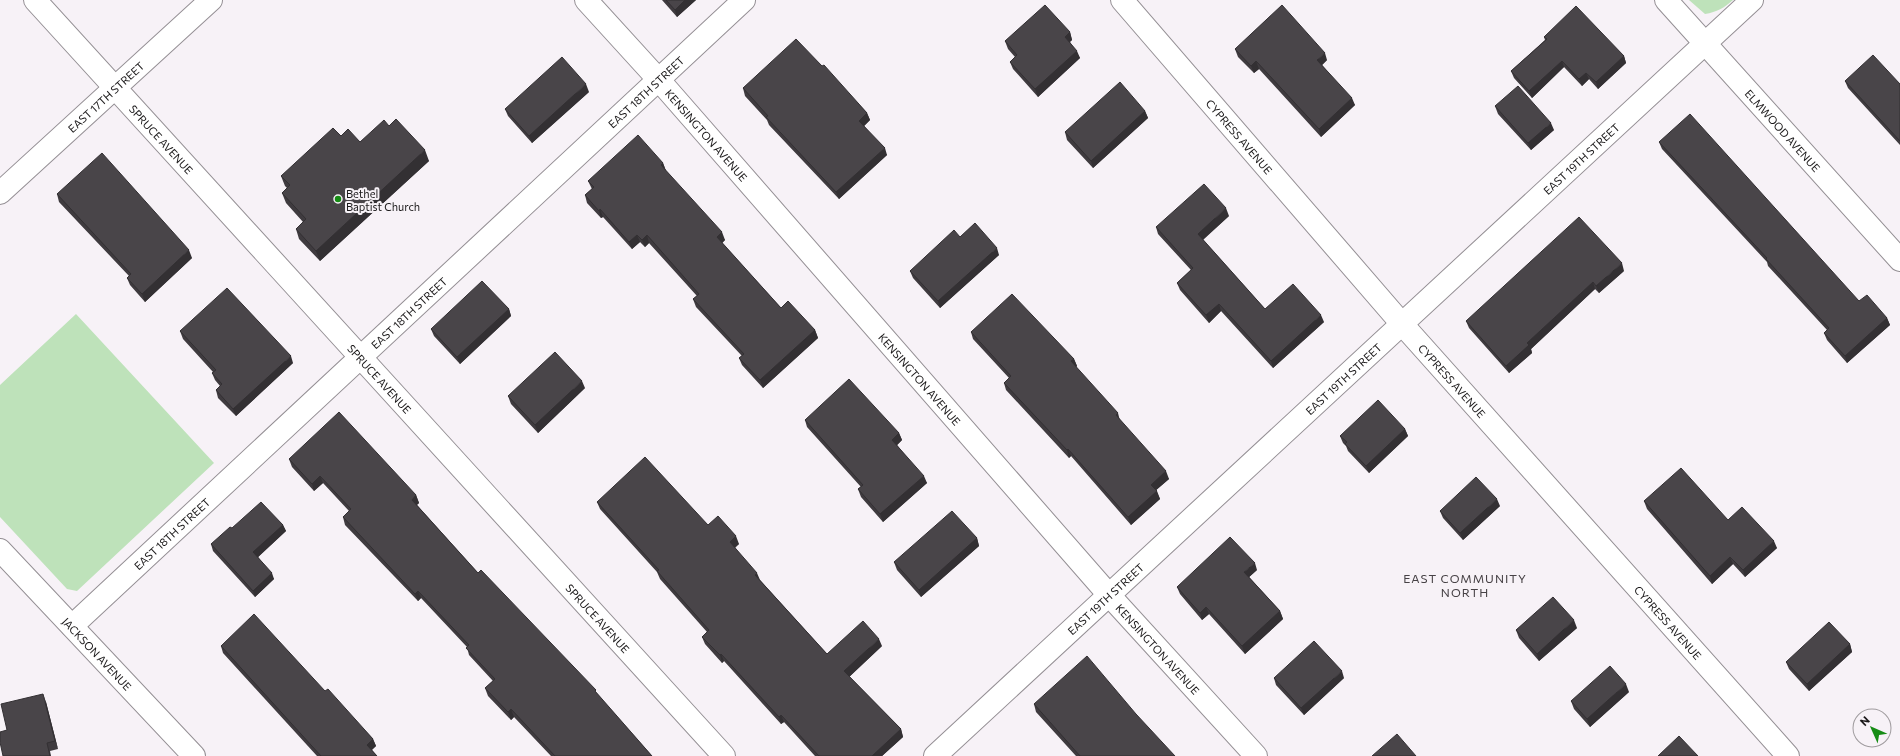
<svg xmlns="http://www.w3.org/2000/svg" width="1900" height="756" viewBox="0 0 1900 756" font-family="Commissioner,sans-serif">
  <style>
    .green { fill: #bee2ba }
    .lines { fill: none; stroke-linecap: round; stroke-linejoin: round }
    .minor-casing { stroke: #948f94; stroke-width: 24 }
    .tertiary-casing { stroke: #948f94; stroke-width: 24 }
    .minor { stroke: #fff; stroke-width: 22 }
    .tertiary { stroke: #fff; stroke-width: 22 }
    .wall { fill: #3f3b3f }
    .shaded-wall { fill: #333033 }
    .building { fill: #494549; stroke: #333033 }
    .poi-dot { fill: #168c15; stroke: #f7f2f7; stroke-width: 1.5 }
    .labels { text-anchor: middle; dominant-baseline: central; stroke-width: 4; stroke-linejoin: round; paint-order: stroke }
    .street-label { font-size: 11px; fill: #1a1819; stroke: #f7f2f7 }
    .poi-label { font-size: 11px; fill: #1a1819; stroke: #f7f2f7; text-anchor: start }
    .neighbourhood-label { font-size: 12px; letter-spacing: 1px; fill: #474246; stroke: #f7f2f7 }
  </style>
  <rect width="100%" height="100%" fill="#f7f2f7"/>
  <path class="green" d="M1689,0H1733C1724,8 1717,12 1705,14Z
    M76,314L214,463L77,591L67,589L0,517V385Z"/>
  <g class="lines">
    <g class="minor-casing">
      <g id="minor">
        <path id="s1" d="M35,0L724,756"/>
        <path id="s2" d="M586,0L658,79L1109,595L1256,756"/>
        <path id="s3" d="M1122,0L1402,324L1788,756"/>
        <path id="s4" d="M1666,0L1900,260"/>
        <path id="s5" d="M0,193L211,0"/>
        <path id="s6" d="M72,626L744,0"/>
        <path id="s7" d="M935,756L1752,0"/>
      </g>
    </g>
    <g class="tertiary-casing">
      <g id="tertiary">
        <path id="s8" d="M0,550L194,756"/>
      </g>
    </g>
    <use href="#minor" class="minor"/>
    <use href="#tertiary" class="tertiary"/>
  </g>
  <path class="wall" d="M662,0H696L677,17Z
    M1070,32L1072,40L1070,42L1080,58L1038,97L1013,69L1010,62L1015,57L1008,49L1005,41Z
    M1544,37L1624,56L1626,63L1598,89L1589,79L1582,86L1564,67L1532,98L1514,78L1511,71L1545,40Z
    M1235,49L1327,60L1322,65L1355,105L1321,137L1259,69L1254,73L1238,57Z
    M822,66L867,113L870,120L864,126L887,155L839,199L769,125L767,120L745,96L743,88Z
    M1845,81L1900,84V145L1848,88Z
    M589,92L532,143L508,116L505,109Z
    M1495,106L1554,130L1531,150L1498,114Z
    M1145,111L1148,118L1093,168L1067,140L1065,132Z
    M389,126L429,161L320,261L299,239L296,229L303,222L286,203L282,193L287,188L285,186L281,176L341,136L360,142Z
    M1659,142L1859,301L1887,318L1890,325L1847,363L1827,340L1824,333L1827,330L1768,266L1767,262L1662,149Z
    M663,163L666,171L725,240L722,243L781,308L815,330L818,338L763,388L742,365L739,358L742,356L696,307L693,299L697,296L649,243L645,247L640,242L632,249L603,217L601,218L587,203L585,195L592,189L588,181Z
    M57,194L192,258L145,302L130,285L127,278L129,276L59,202Z
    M1229,216L1203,240L1265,309L1324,322L1273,368L1221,311L1209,323L1180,290L1177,283L1191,270L1158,234L1156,227Z
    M960,237L999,255L940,308L913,278L910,271Z
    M1624,271L1599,293L1595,289L1531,349L1532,353L1509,373L1469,328L1466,321Z
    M509,309L511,316L460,364L434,336L431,329Z
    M180,331L293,363L236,416L218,398L216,390L220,386L215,380L212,373L213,372L183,339Z
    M971,332L1074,359L1077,366L1076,367L1169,479L1156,490L1160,499L1131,525L1071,456L1069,458L1006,390L1004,383L1009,378L973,339Z
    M585,388L538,433L511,404L508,396Z
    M805,420L899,433L902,440L897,445L927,483L883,522L861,497L858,489L861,487L807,427Z
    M1405,429L1408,436L1369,473L1348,451L1346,446L1343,443L1340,436Z
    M289,459L416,495L419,503L417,505L478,573L597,694L652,756H551L514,717L511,720L488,696L485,688L493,681L469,655L467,647L421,598L418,601L345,525L343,517L349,511L323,483L314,491L292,467Z
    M1644,501L1728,520L1777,548L1745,577L1733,564L1712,584L1647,509Z
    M597,502L708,525L739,544L735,548L760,580L827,654L882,646L849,677L901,729L903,737L882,756H815L784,722L781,724L724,661L722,663L705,644L702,637L707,632L660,579L657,572L600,509Z
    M1500,506L1463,540L1443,518L1440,511Z
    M283,525L286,531L258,557L274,579L255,597L213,551L211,544Z
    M977,538L979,546L921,597L897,570L894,562Z
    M1257,570L1249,577L1280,611L1283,619L1245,654L1209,614L1202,620L1180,594L1177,587Z
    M1577,628L1539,661L1519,638L1516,630Z
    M1850,644L1852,652L1809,691L1789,669L1786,662Z
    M221,646L325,691L373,739L376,746L372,750L377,756H317L223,653Z
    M1274,678H1344L1304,715L1276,685Z
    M1629,692L1590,727L1574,709L1571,701Z
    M46,702L58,749L50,751L51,756H3L7,730Z
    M1034,704L1175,756H1076L1036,712Z"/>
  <path class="shaded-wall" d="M685,0H696L677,17L675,10Z
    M1070,32L1072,40L1067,44L1065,37Z
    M1077,51L1080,58L1038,97L1035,89Z
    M1325,53L1327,60L1319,68L1317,60Z
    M1624,56L1626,63L1598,89L1596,82Z
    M1256,61L1259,69L1254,73L1251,66Z
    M1562,61L1564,67L1532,98L1529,91Z
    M1586,73L1589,79L1582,86L1579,79Z
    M586,84L589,92L532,143L529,136Z
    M1352,98L1355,105L1321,137L1319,129Z
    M1145,111L1148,118L1093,168L1091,161Z
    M867,113L870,120L862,128L859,121Z
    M1551,123L1554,130L1531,150L1528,143Z
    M885,148L887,155L839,199L836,192Z
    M425,150L429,161L320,261L316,251Z
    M663,163L666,171L663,173L661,165Z
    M1226,208L1229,216L1200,242L1198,234Z
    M600,209L603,217L601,218L599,211Z
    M722,232L725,240L720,245L717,237Z
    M637,235L640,242L632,249L629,242Z
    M647,235L649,243L645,247L642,240Z
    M997,248L999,255L940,308L938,301Z
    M189,250L192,258L145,302L142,294Z
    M1622,263L1624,271L1599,293L1596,286Z
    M1593,282L1595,289L1531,349L1532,353L1509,373L1506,366L1527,343Z
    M1219,304L1221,311L1209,323L1206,315Z
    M509,309L511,316L460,364L457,357Z
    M1321,315L1324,322L1273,368L1271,361Z
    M1887,318L1890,325L1847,363L1845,356Z
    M815,330L818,338L763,388L760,380Z
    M291,356L293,363L236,416L233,409Z
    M1074,359L1077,366L1074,369L1071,361Z
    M582,381L585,388L538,433L535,425Z
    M1118,413L1120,421L1116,415Z
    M1405,429L1408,436L1369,473L1366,466Z
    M899,433L902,440L895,447L892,440Z
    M1068,449L1071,456L1069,458L1067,450Z
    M1166,471L1169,479L1154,492L1151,485Z
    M320,476L323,483L314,491L312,484Z
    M924,476L927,483L883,522L880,514Z
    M1157,491L1160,499L1131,525L1128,517Z
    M416,495L419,503L414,507L412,500Z
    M1497,499L1500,506L1463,540L1460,533Z
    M283,525L286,531L256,559L253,552Z
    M736,536L739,544L732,549L730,542Z
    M977,538L979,546L921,597L919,590Z
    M1774,541L1777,548L1745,577L1743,570Z
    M1730,557L1733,564L1712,584L1710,576Z
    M1255,563L1257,570L1247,579L1244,572Z
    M272,573L274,579L255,597L253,591Z
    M757,573L760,580L755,575Z
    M418,591L421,598L418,601L415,594Z
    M1206,607L1209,614L1202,620L1200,613Z
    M1280,611L1283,619L1245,654L1242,646Z
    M1574,620L1577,628L1539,661L1537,654Z
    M879,639L882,646L847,679L844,671Z
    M1850,644L1852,652L1809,691L1807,684Z
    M721,654L724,661L722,663L720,655Z
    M1342,671L1344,678L1304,715L1301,708Z
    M1626,684L1629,692L1590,727L1587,719Z
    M43,694L46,702L58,749L55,741Z
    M511,709L514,717L511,720L508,712Z
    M781,715L784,722L781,724L779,717Z
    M901,729L903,737L882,756H872Z
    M373,739L376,746L369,752L367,745Z"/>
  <path class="building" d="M666,0H685L675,10Z
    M1045,5L1070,32L1065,37L1077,51L1035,89L1010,62L1017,55L1005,41Z
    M1282,5L1325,53L1317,60L1352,98L1319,129L1256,61L1251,66L1235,49Z
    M1576,6L1624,56L1596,82L1586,73L1579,79L1562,61L1529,91L1511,71L1547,39L1544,37Z
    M796,39L822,66L824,65L867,113L859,121L885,148L836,192L766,117L768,116L743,88Z
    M1873,55L1900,84V141L1845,81Z
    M562,57L586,84L529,136L505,109Z
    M1120,82L1145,111L1091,161L1065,132Z
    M1518,86L1551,123L1528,143L1495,106Z
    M1690,114L1859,301L1867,295L1887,318L1845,356L1824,333L1829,328L1766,259L1767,258L1659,142Z
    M396,119L425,150L316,251L296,229L306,219L282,193L290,185L281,176L333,128L341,136L348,129L360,142L384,120L389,126Z
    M638,135L663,163L661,165L722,232L717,237L781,308L788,301L815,330L760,380L739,358L744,354L693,299L699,294L647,235L642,240L637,235L629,242L600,209L599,211L585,195L594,187L588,181Z
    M102,153L189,250L142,294L127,278L131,274L57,194Z
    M1204,184L1226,208L1198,234L1265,309L1293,284L1321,315L1271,361L1219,304L1206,315L1177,283L1193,268L1156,227Z
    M1579,217L1622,263L1596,286L1593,282L1527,343L1529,345L1506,366L1466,321Z
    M975,223L997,248L938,301L910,271L954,230L960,237Z
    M482,281L509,309L457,357L431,329Z
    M227,288L291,356L233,409L216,390L222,384L212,373L216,370L180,331Z
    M1012,294L1074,359L1071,361L1118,413L1116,415L1166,471L1151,485L1157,491L1128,517L1068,449L1067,450L1004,383L1011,376L971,332Z
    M555,352L582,381L535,425L508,396Z
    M849,379L899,433L892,440L924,476L880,514L858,489L863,485L805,420Z
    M1378,400L1405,429L1366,466L1345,444L1347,442L1340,436Z
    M339,412L416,495L412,500L478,573L481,570L596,690L595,691L652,756H555L511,709L508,712L485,688L495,679L466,648L469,645L418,591L415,594L343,517L351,509L320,476L312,484L289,459Z
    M645,457L708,525L718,516L736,536L730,542L757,573L755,575L827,654L863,621L879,639L844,671L901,729L872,756H819L781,715L779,717L721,654L720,655L702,637L709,630L657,571L659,570L597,502Z
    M1681,468L1728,520L1742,507L1774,541L1743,570L1730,557L1710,576L1644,501Z
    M1476,477L1497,499L1460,533L1440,511Z
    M261,502L283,525L253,552L272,573L253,591L211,544L230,527L232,528Z
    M952,511L977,538L919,590L894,562Z
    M1230,537L1255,563L1244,572L1280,611L1242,646L1206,607L1200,613L1177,587Z
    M1553,597L1574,620L1537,654L1516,630Z
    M254,614L325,691L328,689L373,739L367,745L377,756H321L221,646Z
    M1829,622L1850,644L1807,684L1786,662Z
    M1314,641L1342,671L1301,708L1274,678Z
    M1087,656L1136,714L1175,756H1080L1034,704Z
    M1610,666L1626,684L1587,719L1571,701Z
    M43,694L55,741L47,743L50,756H3L0,742V732L7,730L1,704Z
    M1397,734L1416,756H1372Z
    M1679,736L1698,756H1658Z"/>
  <circle class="poi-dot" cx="338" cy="199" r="4"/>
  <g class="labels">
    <g class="street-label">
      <text stroke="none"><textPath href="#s6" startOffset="784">EAST 18TH STREET</textPath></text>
      <text stroke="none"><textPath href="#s5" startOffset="143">EAST 17TH STREET</textPath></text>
      <text stroke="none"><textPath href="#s4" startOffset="175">ELMWOOD AVENUE</textPath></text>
      <text stroke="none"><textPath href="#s2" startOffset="181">KENSINGTON AVENUE</textPath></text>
      <text stroke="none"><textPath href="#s3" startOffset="180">CYPRESS AVENUE</textPath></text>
      <text stroke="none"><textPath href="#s1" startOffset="188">SPRUCE AVENUE</textPath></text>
      <text stroke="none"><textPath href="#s7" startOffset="880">EAST 19TH STREET</textPath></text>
      <text stroke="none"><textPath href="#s6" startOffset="460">EAST 18TH STREET</textPath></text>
      <text stroke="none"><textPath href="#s7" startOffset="556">EAST 19TH STREET</textPath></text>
      <text stroke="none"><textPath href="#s1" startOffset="512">SPRUCE AVENUE</textPath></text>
      <text stroke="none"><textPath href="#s2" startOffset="505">KENSINGTON AVENUE</textPath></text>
      <text stroke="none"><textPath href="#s3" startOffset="504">CYPRESS AVENUE</textPath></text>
      <text stroke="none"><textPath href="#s6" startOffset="136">EAST 18TH STREET</textPath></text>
      <text stroke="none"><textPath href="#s7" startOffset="232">EAST 19TH STREET</textPath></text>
      <text stroke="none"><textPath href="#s1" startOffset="836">SPRUCE AVENUE</textPath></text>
      <text stroke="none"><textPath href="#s3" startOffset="828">CYPRESS AVENUE</textPath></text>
      <text stroke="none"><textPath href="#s2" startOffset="865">KENSINGTON AVENUE</textPath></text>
      <text stroke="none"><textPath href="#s8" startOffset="142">JACKSON AVENUE</textPath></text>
    </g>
    <g class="poi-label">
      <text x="346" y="193">Bethel<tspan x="346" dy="13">Baptist Church</tspan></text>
    </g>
    <g class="neighbourhood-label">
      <text x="1465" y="578">EAST COMMUNITY<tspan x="1465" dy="14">NORTH</tspan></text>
    </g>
  </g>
  <g transform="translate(1872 728) rotate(315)"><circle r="19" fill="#f7f2f7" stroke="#9f9b9e"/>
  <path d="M0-3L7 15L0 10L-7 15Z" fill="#168c15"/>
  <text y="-6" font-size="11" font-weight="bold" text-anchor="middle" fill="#1a1819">N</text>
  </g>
</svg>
